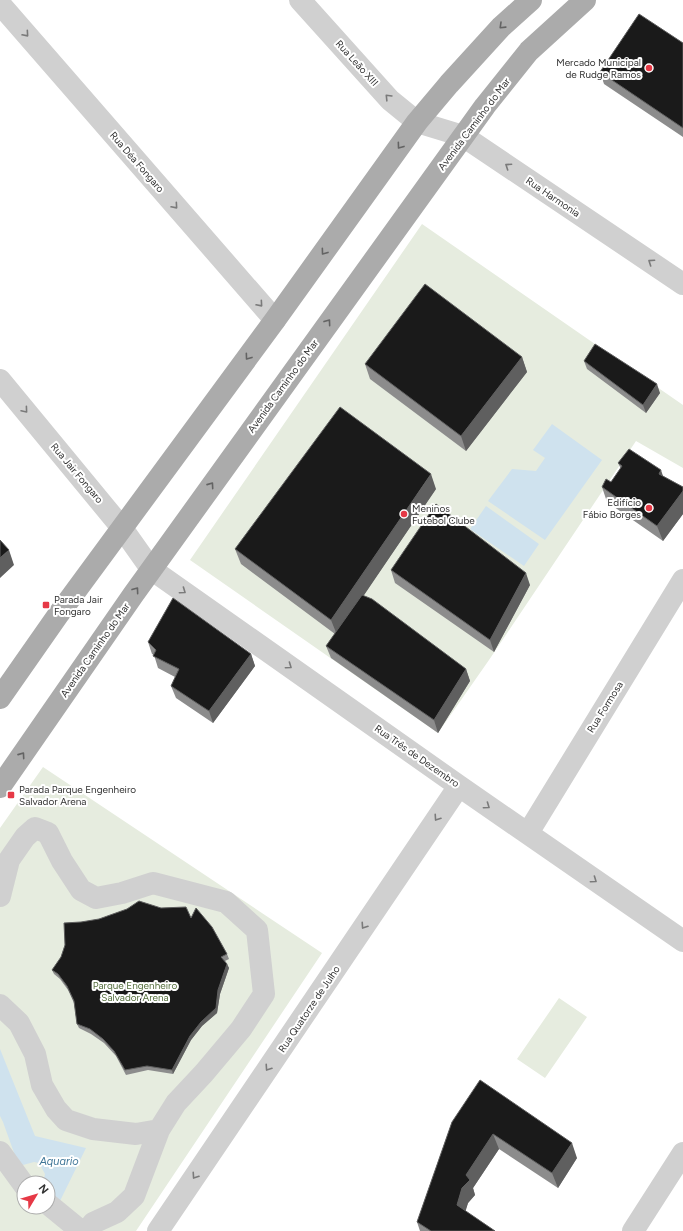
<svg xmlns="http://www.w3.org/2000/svg" width="683" height="1231" viewBox="0 0 683 1231" font-family="Figtree,sans-serif">
  <style>
    .green { fill: #e6ecdf; fill-rule: evenodd }
    .water { fill: #cfe2ee }
    .lines { fill: none; stroke-linecap: round; stroke-linejoin: round }
    .minor { stroke: #d0d0d0; stroke-width: 22 }
    .major { stroke: #ababab; stroke-width: 22 }
    .wall { fill: #8c8c8c }
    .shaded-wall { fill: #5f5f5f }
    .building { fill: #1a1a1a; stroke: #5f5f5f }
    .oneway { stroke: #636363 }
    .oneway2 { stroke: #7a7a7a }
    .poi-dot { fill: #e63946; stroke: #fff; stroke-width: 1.5 }
    .labels { text-anchor: middle; dominant-baseline: central; stroke-width: 4; stroke-linejoin: round; paint-order: stroke }
    .poi-label { font-size: 10px; fill: #333; stroke: #fff; text-anchor: start }
    .street-label { font-size: 10px; fill: #333; stroke: #fff }
    .park-label { font-size: 10px; fill: #56703f; stroke: #fff }
    .water-label { font-size: 11px; font-style: italic; fill: #3f7597; stroke: #fff }
  </style>
  <rect width="100%" height="100%" fill="#fff"/>
  <path class="green" d="M422,224L683,405V468L636,441L489,660L438,733L190,560Z
    M43,767L322,953L136,1231H0V828ZM24,1183H48V1207H24Z
    M559,998L587,1017L545,1078L517,1059Z"/>
  <path class="water" d="M552,424L602,460L545,540L488,501L512,469L536,471L545,458L533,450Z
    M486,506L539,544L524,566L470,529Z
    M0,1049L35,1136L86,1148L59,1203L48,1193V1183H41L44,1179L45,1174L39,1163L34,1162L23,1165L17,1161L3,1122L0,1116Z"/>
  <g class="lines">
    <path class="minor" d="M300,0L390,100L417,122L463,136L683,284
      M0,4L275,320
      M0,380L122,528L151,569L459,786L683,941
      M528,833L683,580
      M0,896L9,860L25,837L35,828L48,833L62,861L81,890L96,898L122,893L153,883L226,902L257,930L264,994L241,1029L204,1073L176,1103L159,1130L134,1196L117,1212L93,1223L87,1231
      M0,1005L19,1023L35,1054L42,1085L56,1109L66,1120L93,1129L136,1134L159,1130
      M0,1152L24,1185
      M48,1204L81,1231
      M158,1231L459,786
      M633,1231L683,1153"/>
    <path class="major" d="M0,698L58,615L275,320L417,122L449,84L501,27L531,0
      M0,787L133,595L485,106L529,51L585,0"/>
  </g>
  <path class="wall" d="M683,43V137L604,84L600,72Z
    M522,357L527,372L466,451L370,379L365,364Z
    M584,361L660,393L646,413L587,369Z
    M618,463L663,476L683,487V514L663,541L607,502L602,487L611,482L621,469Z
    M436,489L363,596L466,669L470,681L438,733L331,658L326,646L335,634L241,564L235,549Z
    M391,570L530,585L494,652L395,583Z
    M148,642L251,654L255,666L213,723L176,698L171,686L175,677L158,668L154,655L152,654Z
    M191,918L227,954L229,959L225,961L229,968L220,994L217,1013L202,1026L191,1040L173,1074L148,1070L126,1075L116,1056L104,1043L91,1034L79,1028L77,1024L74,1003L68,990L60,979L54,974L52,970Z
    M452,1122L577,1158L558,1188L499,1149L473,1188L475,1195L468,1203L465,1211L495,1231H420L417,1222Z"/>
  <path class="shaded-wall" d="M522,357L527,372L466,451L461,436Z
    M657,384L660,393L646,413L643,405Z
    M661,470L666,485L659,474Z
    M431,474L436,489L337,635L331,620Z
    M683,491V514L663,541L657,526Z
    M9,550L14,565L0,578V558Z
    M526,573L530,585L494,652L490,640Z
    M251,654L255,666L213,723L209,711Z
    M466,669L470,681L438,733L434,720Z
    M227,964L229,968L220,994L217,1013L202,1026L191,1040L173,1074L172,1070Z
    M493,1134L499,1149L473,1188L475,1195L468,1203L463,1220L457,1205L466,1175Z
    M572,1143L577,1158L558,1188L552,1173Z"/>
  <path class="building" d="M639,14L683,43V128L600,72Z
    M425,284L522,357L461,436L365,364Z
    M595,344L657,384L643,405L584,361Z
    M340,407L431,474L331,620L235,549Z
    M629,449L661,470L659,474L683,487V491L657,526L602,487L606,479L611,482L622,466L618,463Z
    M436,504L526,573L490,640L391,570Z
    M0,540L9,550L0,558Z
    M362,595L372,599L466,669L434,720L326,646Z
    M173,598L251,654L209,711L171,686L179,669L153,656L156,650L148,642Z
    M139,901L161,908L186,907L191,918L196,908L212,927L227,954L221,957L227,964L218,990L216,1008L201,1022L190,1036L172,1070L147,1066L125,1070L114,1051L103,1039L90,1029L77,1024L74,1001L67,986L58,974L52,970L61,957L65,945L64,923L81,922L99,919L127,909Z
    M480,1080L572,1143L552,1173L493,1134L466,1175L470,1180L462,1188L457,1205L495,1231H431L417,1222L452,1122Z"/>
  <defs><path id="oneway-chevron" d="M-2-3.5L2.5 0L-2 3.5" fill="none" stroke-width="1.6" stroke-linecap="round" stroke-linejoin="round"/></defs>
  <g class="oneway">
    <use href="#oneway-chevron" transform="translate(502 26) rotate(136)"/>
    <use href="#oneway-chevron" transform="translate(400 146) rotate(126)"/>
    <use href="#oneway-chevron" transform="translate(324 252) rotate(126)"/>
    <use href="#oneway-chevron" transform="translate(328 322) rotate(-54)"/>
    <use href="#oneway-chevron" transform="translate(248 357) rotate(126)"/>
    <use href="#oneway-chevron" transform="translate(211 485) rotate(-55)"/>
    <use href="#oneway-chevron" transform="translate(136 590) rotate(-54)"/>
    <use href="#oneway-chevron" transform="translate(22 755) rotate(-55)"/>
  </g>
  <g class="oneway2">
    <use href="#oneway-chevron" transform="translate(26 34) rotate(49)"/>
    <use href="#oneway-chevron" transform="translate(388 97) rotate(-134)"/>
    <use href="#oneway-chevron" transform="translate(508 166) rotate(-146)"/>
    <use href="#oneway-chevron" transform="translate(175 206) rotate(49)"/>
    <use href="#oneway-chevron" transform="translate(651 262) rotate(-146)"/>
    <use href="#oneway-chevron" transform="translate(260 304) rotate(49)"/>
    <use href="#oneway-chevron" transform="translate(25 410) rotate(50)"/>
    <use href="#oneway-chevron" transform="translate(183 591) rotate(35)"/>
    <use href="#oneway-chevron" transform="translate(289 666) rotate(35)"/>
    <use href="#oneway-chevron" transform="translate(487 806) rotate(35)"/>
    <use href="#oneway-chevron" transform="translate(437 818) rotate(124)"/>
    <use href="#oneway-chevron" transform="translate(594 880) rotate(35)"/>
    <use href="#oneway-chevron" transform="translate(364 926) rotate(124)"/>
    <use href="#oneway-chevron" transform="translate(268 1068) rotate(124)"/>
    <use href="#oneway-chevron" transform="translate(195 1176) rotate(124)"/>
  </g>
  <g class="poi-dot">
    <circle cx="649" cy="68" r="4"/>
    <circle cx="649" cy="508" r="4"/>
    <circle cx="404" cy="514" r="4"/>
    <rect x="42" y="601" width="8" height="8" rx="2"/>
    <rect x="7" y="791" width="8" height="8" rx="2"/>
  </g>
  <g class="labels">
    <g class="poi-label">
      <text x="641" y="62" text-anchor="end">Mercado Municipal<tspan x="641" dy="12">de Rudge Ramos</tspan></text>
      <text x="641" y="502" text-anchor="end">Edifício<tspan x="641" dy="12">Fábio Borges</tspan></text>
      <text x="412" y="508">Meninos<tspan x="412" dy="12">Futebol Clube</tspan></text>
      <text x="54" y="599">Parada Jair<tspan x="54" dy="12">Fongaro</tspan></text>
      <text x="19" y="789">Parada Parque Engenheiro<tspan x="19" dy="12">Salvador Arena</tspan></text>
    </g>
    <g class="street-label">
      <text transform="translate(357 63) rotate(48)">Rua Leão XIII</text>
      <text transform="translate(474 124) rotate(-53)">Avenida Caminho do Mar</text>
      <text transform="translate(137 162) rotate(49)">Rua Déa Fongaro</text>
      <text transform="translate(553 197) rotate(34)">Rua Harmonia</text>
      <text transform="translate(283 386) rotate(-54)">Avenida Caminho do Mar</text>
      <text transform="translate(77 473) rotate(50)">Rua Jair Fongaro</text>
      <text transform="translate(95 650) rotate(-55)">Avenida Caminho do Mar</text>
      <text transform="translate(605 707) rotate(-58)">Rua Formosa</text>
      <text transform="translate(417 756) rotate(35)">Rua Três de Dezembro</text>
      <text transform="translate(309 1009) rotate(-56)">Rua Quatorze de Julho</text>
    </g>
    <g class="park-label">
      <text x="135" y="985">Parque Engenheiro<tspan x="135" dy="12">Salvador Arena</tspan></text>
    </g>
    <g class="water-label">
      <text x="59" y="1161">Aquario</text>
    </g>
  </g>
  <g transform="translate(36 1195) rotate(52)"><circle r="19" fill="#ffffff" stroke="#adadad"/>
  <path d="M0-3L7 15L0 10L-7 15Z" fill="#e63946"/>
  <text y="-6" font-size="11" font-weight="bold" text-anchor="middle" fill="#333333">N</text>
  </g>
</svg>
